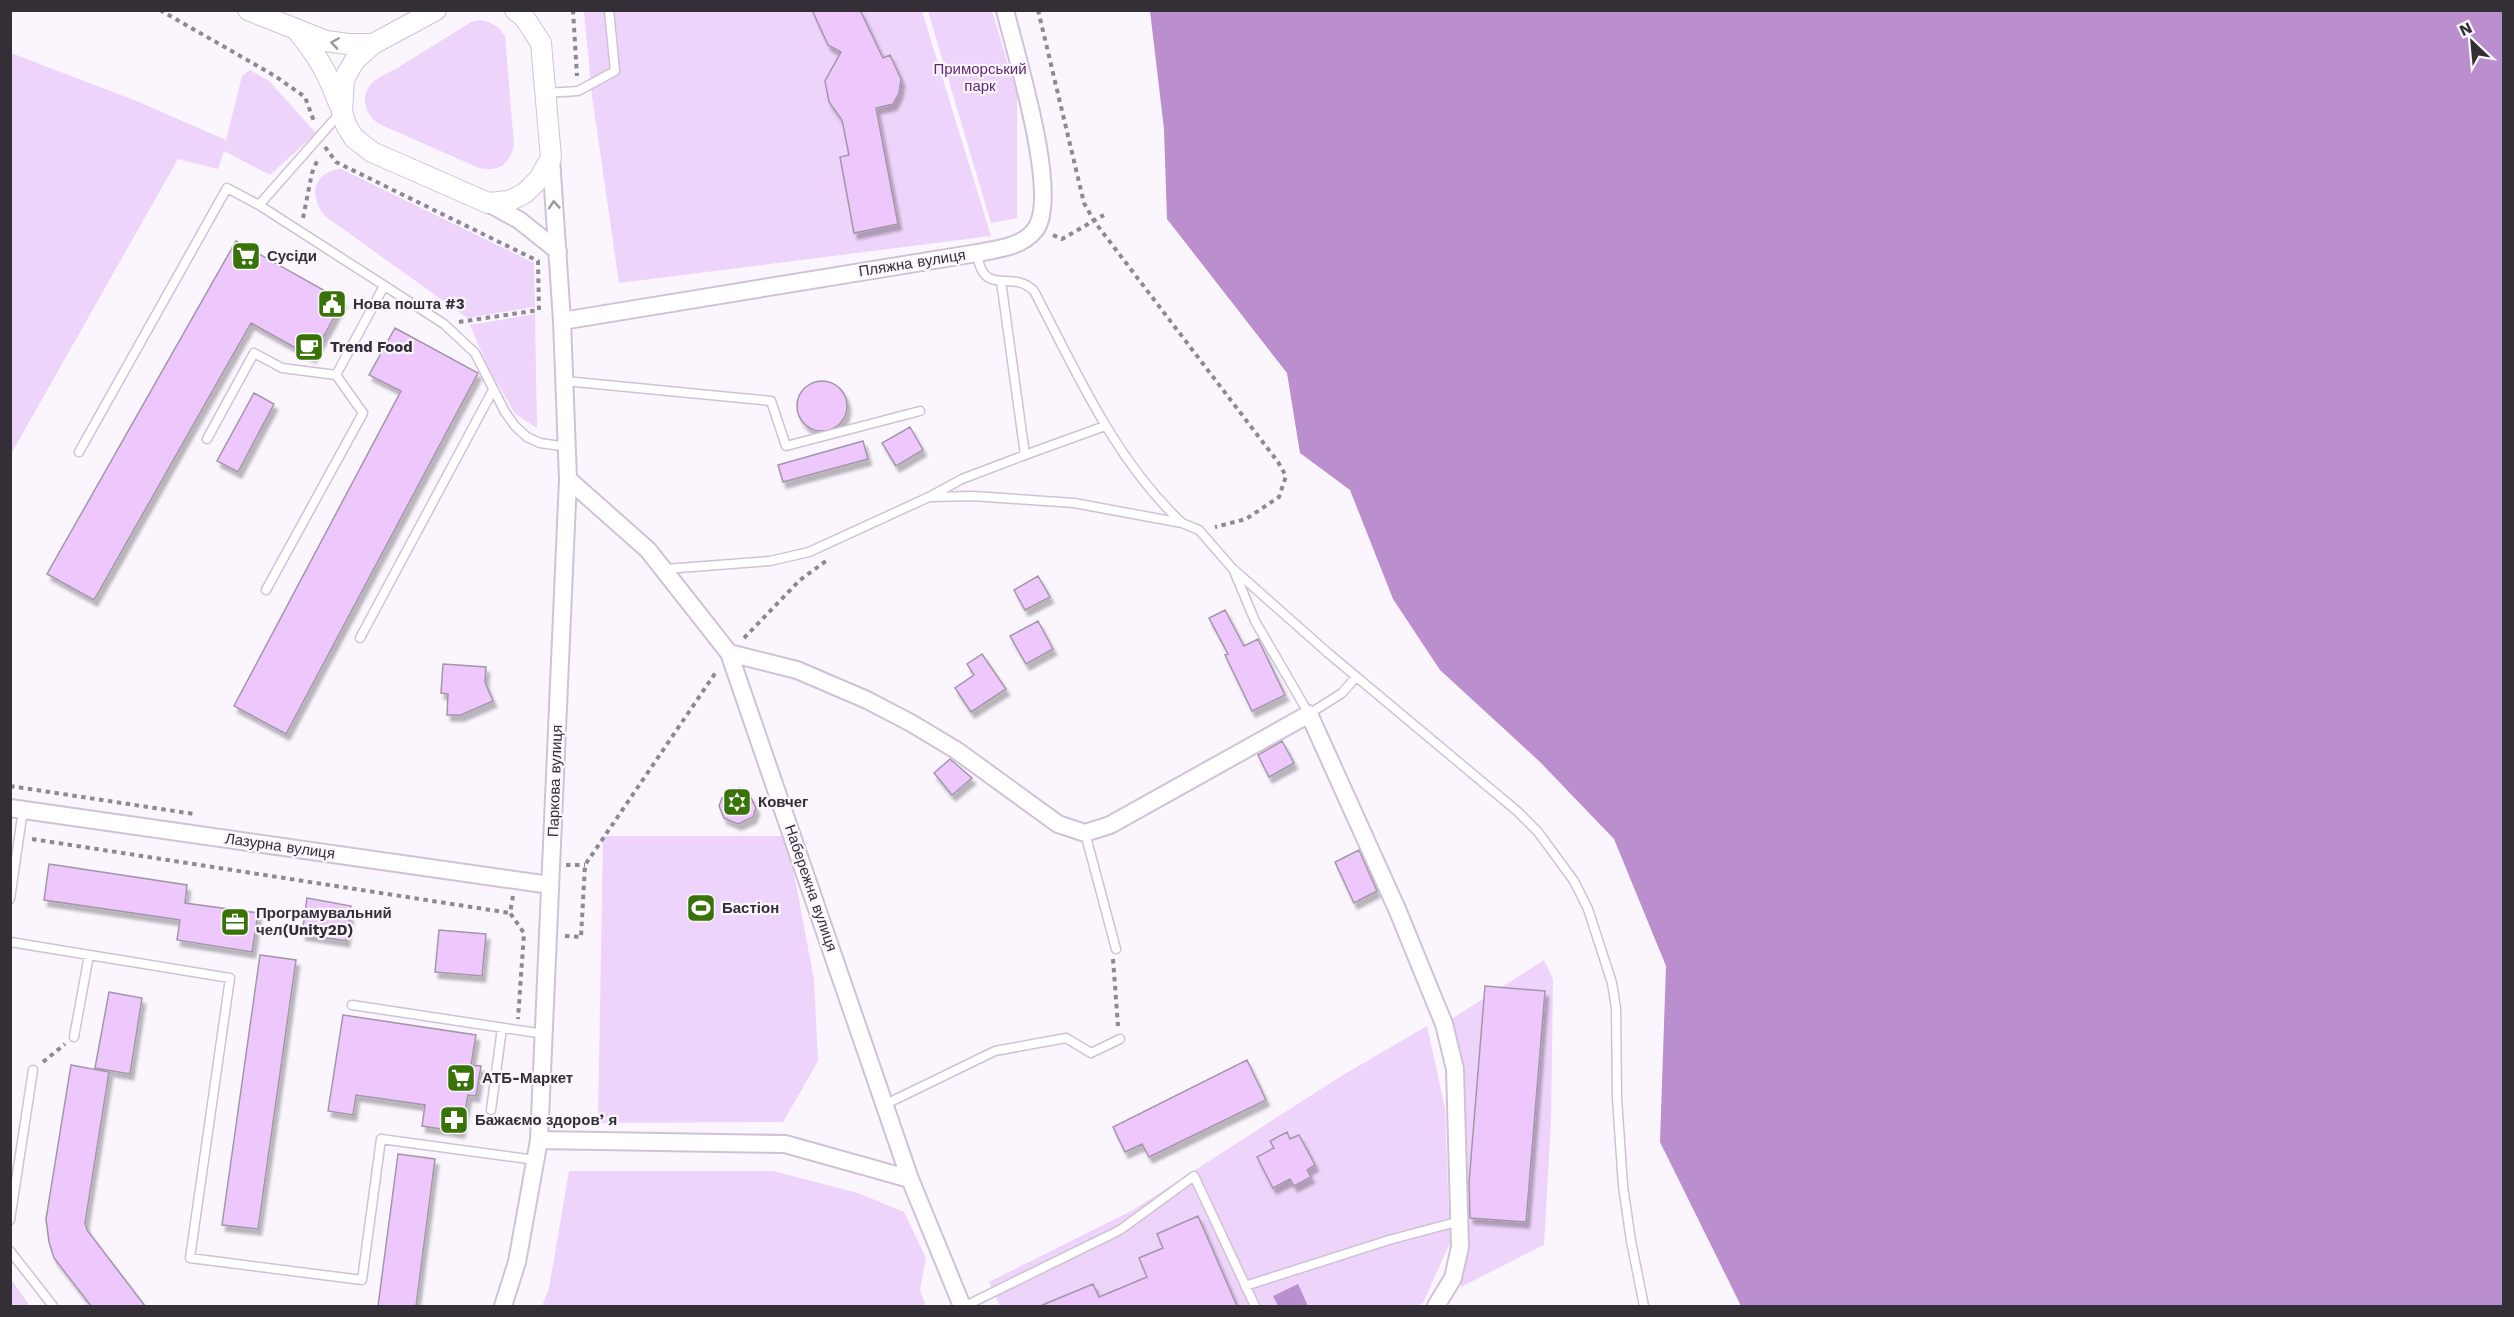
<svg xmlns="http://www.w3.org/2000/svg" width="2514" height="1317" viewBox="0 0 2514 1317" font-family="'Work Sans',sans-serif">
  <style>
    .green { fill: #eed4fa }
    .water { fill: #bb8ece }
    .building { fill: #eec8fd; stroke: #a396a9; stroke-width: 1.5; filter: url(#shadow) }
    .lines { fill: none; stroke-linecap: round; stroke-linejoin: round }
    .service-casing { stroke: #d0c2d6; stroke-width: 11 }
    .minor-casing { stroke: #d0c2d6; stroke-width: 20 }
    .tertiary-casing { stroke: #d0c2d6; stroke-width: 22 }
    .path { stroke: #8e8991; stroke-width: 4; stroke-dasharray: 4.5 4.5; stroke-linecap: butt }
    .service { stroke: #fff; stroke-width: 8 }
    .minor { stroke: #fff; stroke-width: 16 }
    .tertiary { stroke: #fff; stroke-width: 20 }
    .oneway { stroke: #9a979b }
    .labels { text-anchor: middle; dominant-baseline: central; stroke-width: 4.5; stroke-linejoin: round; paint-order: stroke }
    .park-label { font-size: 15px; fill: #602874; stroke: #fbf5fe }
    .poi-label { font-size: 15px; font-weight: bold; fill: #342f37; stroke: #fbf5fe; text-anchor: start }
    .street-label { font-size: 15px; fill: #342f37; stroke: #fbf5fe }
  </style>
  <defs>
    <filter id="shadow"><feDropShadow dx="3.5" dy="6" stdDeviation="1.5" flood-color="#0004"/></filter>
  </defs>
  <rect width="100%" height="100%" fill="#fbf5fe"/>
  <path class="green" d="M584,11H922L991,236L619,283L592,96Z
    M928,11H992L1017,94V218L991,223Z
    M481,20C493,23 498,26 505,36L514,145C510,165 498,172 479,168L379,124C366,115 359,98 371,84C378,77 390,72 399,67C423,52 447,37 471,22Z
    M11,53L139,102L226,140L242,76L250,70L269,81L316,133L270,175L224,151L218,169L178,159L11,454Z
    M341,169L534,263L535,307L467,318L325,216C308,195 313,172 341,169Z
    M535,314L537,428L515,414L488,367L470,325Z
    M603,836H787L814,980L818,1061L783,1122L598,1123Z
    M1544,960L1553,979L1551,1122L1544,1245L1461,1287L1466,1176L1465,1108L1450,1020Z
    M1427,1026L1445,1108L1450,1243L1423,1303L1416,1306H1000L989,1282L1133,1210L1338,1078Z
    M569,1171H773L858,1193L904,1212L926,1258L920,1290L926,1306H542L549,1288Z
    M10,1279H11L30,1306H11Z"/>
  <path class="water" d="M1150,11H2503V1306H1741L1660,1142L1666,966L1614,839L1540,762L1440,670L1393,599L1350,490L1300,453L1287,373L1167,219L1164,129Z
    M1298,1284L1308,1306H1278L1273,1296Z"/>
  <path class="building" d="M812,10H860L883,58L890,55L901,79L899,93L893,104L876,108L898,224L854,233L840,157L849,155L842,120L829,102L825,81L841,52L828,45Z
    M236,241L343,301L312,357L251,323L94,600L47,574Z
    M395,328L478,373L286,734L234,706L401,391L369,375Z
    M797 406a25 25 0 1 1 50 0a25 25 0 1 1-50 0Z
    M254,393L274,404L238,472L217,461Z
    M910,427L923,450L896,466L882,443Z
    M863,441L868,459L783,482L778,465Z
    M1038,576L1050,597L1025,610L1014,590Z
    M1225,610L1244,646L1258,639L1285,695L1252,711L1225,655L1228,654L1209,618Z
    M1038,621L1053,649L1026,664L1010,636Z
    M982,654L1006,689L971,712L955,688L974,675L967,664Z
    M443,664L486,667L485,682L493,701L461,715H447L448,694L441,693Z
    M1282,741L1294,763L1269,777L1258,755Z
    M950,759L972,778L952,795L934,773Z
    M739,788L749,794L756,808L753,817L738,824L724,818L719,806L722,798Z
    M1359,850L1377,891L1354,903L1335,862Z
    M49,864L187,885L185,903L258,913L252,952L177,940L180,920L44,900Z
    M307,898L351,906L346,941L302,934Z
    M439,930L486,934L482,976L435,972Z
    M260,955L296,960L258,1229L222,1225Z
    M1485,986L1545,991L1526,1222L1470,1218L1469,1183Z
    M109,992L142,998L130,1074L95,1068Z
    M343,1015L476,1035L471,1065L481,1066L476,1096L468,1095L461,1132L422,1126L425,1105L356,1095L353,1115L328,1111Z
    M1247,1060L1266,1100L1149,1157L1142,1144L1125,1152L1113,1127Z
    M71,1065L109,1072L85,1223L87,1230L145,1306H91L54,1258L49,1242L46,1219Z
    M1287,1132L1290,1139L1299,1135L1315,1165L1307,1170L1311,1177L1294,1186L1290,1179L1273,1188L1257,1157L1274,1148L1270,1141Z
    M398,1154L435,1159L416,1306H378Z
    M1198,1216L1237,1306H1040L1093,1284L1099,1297L1147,1277L1139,1258L1163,1248L1157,1234Z"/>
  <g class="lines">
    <g class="service-casing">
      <path id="service" d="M546,93L578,91L615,71L609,10
        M341,112L259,205L444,324L475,353L505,412L515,426L527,437L540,443L568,447
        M977,253C983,299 1012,268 1034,291C1077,373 1114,459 1182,523
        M336,375L384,286
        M565,381L771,401L786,446L920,411
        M207,439L254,353L282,368L336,375L363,413L266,590
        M79,452L227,188L259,205
        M1025,455L1105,426
        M929,497L973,496L1074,503L1182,523L1199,530L1232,568L1328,653L1517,811L1538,832L1574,881L1588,909L1612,983L1616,1008L1617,1098L1623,1186L1631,1241L1644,1306
        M665,569L770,561L809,552L929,497L962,479L1025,455L1001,281
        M1234,571L1255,621L1309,714L1342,693L1356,677
        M360,638L493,390
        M1085,833L1116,949
        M10,899L23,810
        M10,942L230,978L190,1258L362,1280L381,1139L535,1160
        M352,1005L544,1034
        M74,1037L89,955
        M886,1104L995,1051L1066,1038L1091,1053L1120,1039
        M491,1110L502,1028
        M10,1220L33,1070
        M10,1251L53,1306
        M1245,1286L1389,1240L1460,1221
        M965,1306L1120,1230L1194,1176L1255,1306"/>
    </g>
    <g class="minor-casing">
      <path id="minor" d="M488,203L519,220L558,251
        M562,321L977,253C997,249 1022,247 1035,230C1061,197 1015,52 1005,10
        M568,479L648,550L729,653L910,1179L962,1306
        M729,653L797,670L867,700L911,723L956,750L1058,824L1085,833L1110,825L1309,714L1397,909L1444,1024L1455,1069L1460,1247L1453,1278L1436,1306
        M10,808L550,885
        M539,1140L785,1144L910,1179
        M503,1306L517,1262L539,1140L568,479L562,321L551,158"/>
    </g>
    <g class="tertiary-casing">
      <path id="tertiary" d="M248,10L326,41L348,44H373
        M436,10L373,44L355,60L344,79L342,112L346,125L354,138L372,152L488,203L509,201L525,193L539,179L551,158L541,43L524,17L515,10
        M298,32C318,56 328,74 339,104"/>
    </g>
    <path class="path" d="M160,10L275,76L305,97L315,124
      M573,10L577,76
      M1038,10L1084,203L1094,221L1278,462L1286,476L1279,497L1246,519L1215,527
      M325,147L336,162L538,261L539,310L459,322
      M303,218L312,173L317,161
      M1053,235L1062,239L1104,215
      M744,638L800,580L826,561
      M10,786L194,814
      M32,839L510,913
      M566,865H585
      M513,896L510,913L524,933L518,1019
      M565,936L581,937L585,865L716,672
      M1113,959L1118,1026
      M43,1062L65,1044"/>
    <use href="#service" class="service"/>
    <use href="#minor" class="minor"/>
    <use href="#tertiary" class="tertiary"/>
  </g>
  <defs><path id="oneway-chevron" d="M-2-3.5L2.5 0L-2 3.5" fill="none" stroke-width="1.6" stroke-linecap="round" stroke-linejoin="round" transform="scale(1.5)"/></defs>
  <g class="oneway">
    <use href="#oneway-chevron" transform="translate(335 43) rotate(-172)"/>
    <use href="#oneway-chevron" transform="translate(554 205) rotate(-94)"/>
  </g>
  <defs>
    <g id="supermarket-square" transform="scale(1.5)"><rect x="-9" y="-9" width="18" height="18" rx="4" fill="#377307" stroke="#fbf5fe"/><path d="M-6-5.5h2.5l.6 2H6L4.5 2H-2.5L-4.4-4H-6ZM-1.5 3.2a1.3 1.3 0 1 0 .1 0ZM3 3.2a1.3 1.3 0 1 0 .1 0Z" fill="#fff"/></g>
    <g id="civic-square" transform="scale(1.5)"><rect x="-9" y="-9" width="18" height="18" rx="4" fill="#377307" stroke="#fbf5fe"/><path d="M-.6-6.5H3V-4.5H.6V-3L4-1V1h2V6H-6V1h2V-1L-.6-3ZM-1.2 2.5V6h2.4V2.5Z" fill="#fff"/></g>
    <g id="cafe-square" transform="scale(1.5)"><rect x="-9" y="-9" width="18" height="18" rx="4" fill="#377307" stroke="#fbf5fe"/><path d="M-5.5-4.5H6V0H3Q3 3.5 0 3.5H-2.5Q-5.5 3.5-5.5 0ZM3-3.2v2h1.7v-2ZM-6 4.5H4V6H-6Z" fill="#fff"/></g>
    <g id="synagogue-square" transform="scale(1.5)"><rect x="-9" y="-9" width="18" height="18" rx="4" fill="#377307" stroke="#fbf5fe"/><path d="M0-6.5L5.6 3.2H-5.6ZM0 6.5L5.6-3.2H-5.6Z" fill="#fff"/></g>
    <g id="stadium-square" transform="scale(1.5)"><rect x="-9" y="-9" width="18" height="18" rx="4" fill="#377307" stroke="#fbf5fe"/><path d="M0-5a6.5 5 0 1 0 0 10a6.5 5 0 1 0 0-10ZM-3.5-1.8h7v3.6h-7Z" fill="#fff"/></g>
    <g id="office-square" transform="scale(1.5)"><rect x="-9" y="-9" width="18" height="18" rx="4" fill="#377307" stroke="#fbf5fe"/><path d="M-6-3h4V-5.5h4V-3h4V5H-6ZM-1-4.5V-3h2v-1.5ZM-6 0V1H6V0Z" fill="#fff"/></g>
    <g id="pharmacy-square" transform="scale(1.5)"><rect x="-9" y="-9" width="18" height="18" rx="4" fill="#377307" stroke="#fbf5fe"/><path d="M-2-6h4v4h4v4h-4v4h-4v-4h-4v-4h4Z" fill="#fff"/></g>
  </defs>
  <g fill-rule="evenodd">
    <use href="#supermarket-square" x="246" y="256"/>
    <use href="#civic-square" x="332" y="304"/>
    <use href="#cafe-square" x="309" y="347"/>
    <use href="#synagogue-square" x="737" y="802"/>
    <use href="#stadium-square" x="701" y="908"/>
    <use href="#office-square" x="235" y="922"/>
    <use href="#supermarket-square" x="461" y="1078"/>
    <use href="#pharmacy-square" x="454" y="1120"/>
  </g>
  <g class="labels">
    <g class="park-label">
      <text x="980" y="69">Приморський<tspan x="980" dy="17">парк</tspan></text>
    </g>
    <g class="poi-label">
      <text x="267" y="256">Сусіди</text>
      <text x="353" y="304">Нова пошта #3</text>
      <text x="330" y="347">Trend Food</text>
      <text x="758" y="802">Ковчег</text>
      <text x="722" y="908">Бастіон</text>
      <text x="256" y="913">Програмувальний<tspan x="256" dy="17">чел(Unity2D)</tspan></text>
      <text x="482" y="1078">АТБ-Маркет</text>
      <text x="475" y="1120">Бажаємо здоровʼя</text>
    </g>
    <g class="street-label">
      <text transform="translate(912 263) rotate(-9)">Пляжна вулиця</text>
      <text transform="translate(555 781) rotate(-88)">Паркова вулиця</text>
      <text transform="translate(280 846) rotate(8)">Лазурна вулиця</text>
      <text transform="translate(811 888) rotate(71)">Набережна вулиця</text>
    </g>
  </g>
  <rect width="2514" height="1317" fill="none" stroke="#342f37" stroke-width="24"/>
  <g transform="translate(2472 42) rotate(334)" stroke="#fbf5fe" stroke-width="4.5" paint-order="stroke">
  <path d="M0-4.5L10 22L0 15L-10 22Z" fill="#342f37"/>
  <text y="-9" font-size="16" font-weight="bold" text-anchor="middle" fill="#342f37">N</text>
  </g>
</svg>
